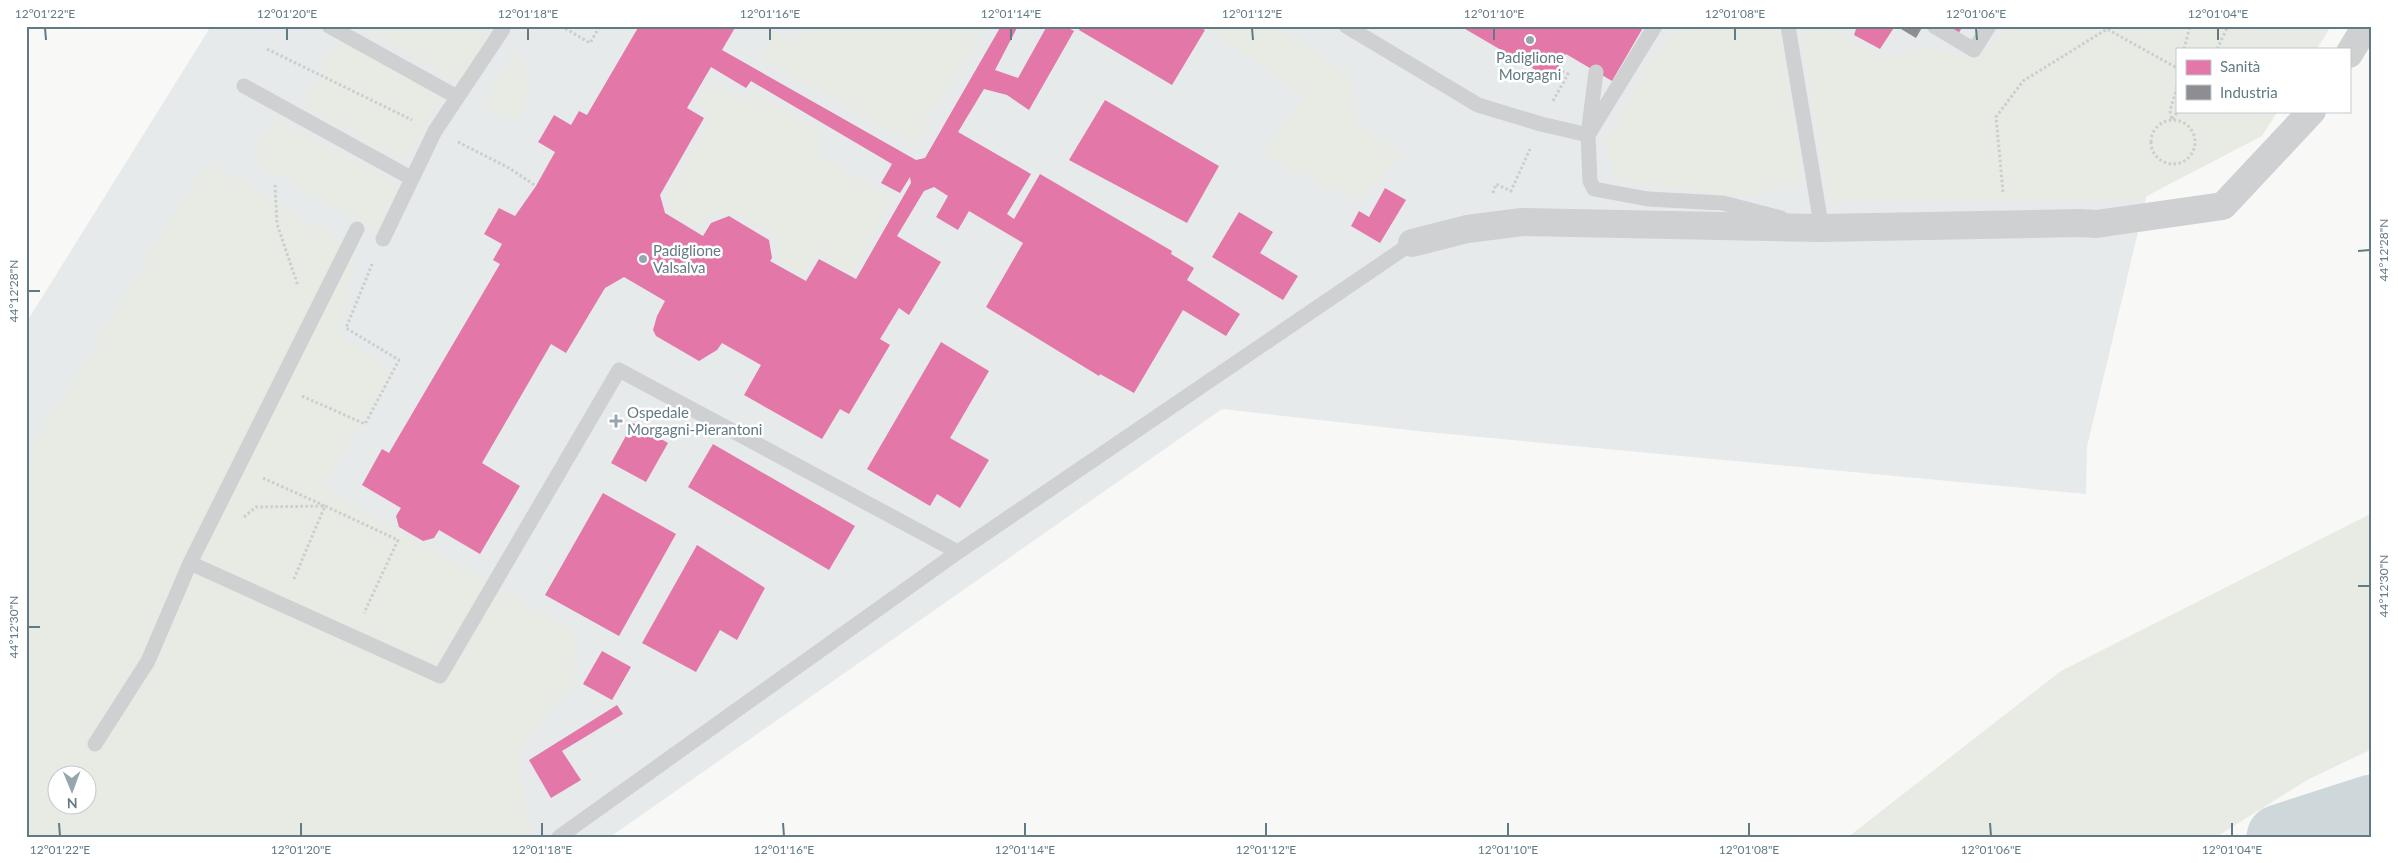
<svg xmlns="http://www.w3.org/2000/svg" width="2398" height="863" viewBox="0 0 2398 863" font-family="Lato,sans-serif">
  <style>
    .built { fill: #e7eaea }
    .green { fill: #e8ebe4; fill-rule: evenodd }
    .health { fill: #e377a8; fill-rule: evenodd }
    .industry { fill: #8d8d92 }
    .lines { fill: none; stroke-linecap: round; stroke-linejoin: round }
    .river { stroke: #ced8da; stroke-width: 65 }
    .path { stroke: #cccece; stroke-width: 3; stroke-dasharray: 2.5 2.5; stroke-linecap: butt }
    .service { stroke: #ced0d1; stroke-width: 15 }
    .minor { stroke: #ced0d1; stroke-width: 28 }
    .ticks { fill: none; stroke: #617a84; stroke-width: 2 }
    .poi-dot { fill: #96a6ac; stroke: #fff; stroke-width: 2 }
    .labels { text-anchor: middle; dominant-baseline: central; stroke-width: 5; stroke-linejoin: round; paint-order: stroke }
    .poi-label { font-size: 15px; fill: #617a84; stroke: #fff; text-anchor: start }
    .neatline { fill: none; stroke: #617a84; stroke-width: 2 }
    .ticks-label { font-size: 12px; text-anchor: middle; fill: #617a84 }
  </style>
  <rect width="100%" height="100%" fill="#f8f8f7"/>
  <path class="built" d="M211,26H2246L2177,49V111L2155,160L2087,447L2086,494L1427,432L1222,409L610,837H232L26,743V323Z"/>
  <path class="green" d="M363,26H472L488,36L458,84Z
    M808,26H984L914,144L759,56L774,30L795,45Z
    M1203,26H1276L1348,74L1358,126L1403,155L1358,201L1263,154L1304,97L1222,37Z
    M1675,26L1707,29L1710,26H1779L1803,179L1751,198L1616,181L1604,142Z
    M1800,26H1838L1844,39L1889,58L1923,46L1977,59L2011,26H2331L2317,49H2177V111H2278L2262,136L2141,199L1829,202Z
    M338,40L441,95L405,161L303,106Z
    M513,52C539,78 531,92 514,121L484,107Z
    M709,82L742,103L749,90L822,134L815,153L891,197L853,274L819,252L803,273L779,262V239L736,213H709L696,229L672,212L666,196L711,118L696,103Z
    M275,118L401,187L377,230L251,161Z
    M204,165L239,179L353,249L354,268L337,333L392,373L322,488L579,634L573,681L517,752L532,837H26V458ZM58,776H88V806H58Z
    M2372,513V749L2307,780L2216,837H1848L2061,671Z"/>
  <path class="health" d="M639,26H736L722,50L916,160L925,158L1001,26H1018L995,70L1018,78L1047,26H1065L1074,31L1029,110L1007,95L984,89L958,132L1031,174L1007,214L1014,219L1040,174L1172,251L1171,254L1194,268L1187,280L1240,314L1226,336L1183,310L1134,393L1100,374L1099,376L986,307L1023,243L969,211L958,230L936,217L948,196L934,187L924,191L897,236L941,262L909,315L899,308L880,339L890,345L849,414L840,409L822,439L744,395L761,365L722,343L717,350L699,361L656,336L653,330L657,316L665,301L624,277L605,288L566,353L551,344L482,463L520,486L480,554L439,530L434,538L423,541L399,527L396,516L401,508L362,485L382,449L389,453L500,264L493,260L502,244L484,234L499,208L515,216L536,186L555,152L538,142L540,139L554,115L571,125L579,111L587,115ZM711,67L746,88L751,81L892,164L881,183L900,193L910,177L911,183L856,279L819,259L806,281L770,261L772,258L769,240L729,216L711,223L703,236L665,213L660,195L704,118L687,108Z
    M1081,26H1197L1205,30L1172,85L1079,30Z
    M1460,26H1644L1612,81L1566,54L1551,79Z
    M1857,26H1895L1880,49L1854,35Z
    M1944,26H1963L1958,34Z
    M1105,100L1219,166L1187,223L1069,160Z
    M1385,188L1406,200L1380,243L1351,226L1359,211L1369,217Z
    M1239,212L1273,232L1260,253L1298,276L1283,300L1212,257Z
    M941,342L989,371L950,438L989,460L960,508L937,494L930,506L867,469Z
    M633,423L668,443L646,482L611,463Z
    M713,444L855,526L829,570L688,487Z
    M603,493L676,534L619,636L545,595Z
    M697,545L765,588L737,640L720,630L696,672L642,643Z
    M602,651L631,667L612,700L583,684Z
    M617,705L623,714L562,751L581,780L551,798L529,760Z"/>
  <path class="industry" d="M1903,26H1923L1916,38L1901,29Z"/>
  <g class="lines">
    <path class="river" d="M2279,837L2372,807"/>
    <path class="path" d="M561,26L590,43L600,26
      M267,49L412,120
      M2184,49L2190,26
      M2217,49L2228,26
      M2177,87L2170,111L2172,120L2178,111
      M1553,101L1568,74L1558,69
      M2151 142a22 22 0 1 1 44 0a22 22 0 1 1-44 0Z
      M458,142L509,168L536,186
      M275,185L277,224L298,286
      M2003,192L1996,117L2023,81L2107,29L2177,68
      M1493,193L1496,184L1511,191L1530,149
      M302,396L365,424L399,360L346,328L373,262
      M263,478L325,506L293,581
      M244,517L256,507L325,506L398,540L364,613"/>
    <path class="service" d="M329,26L457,97
      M1346,26L1478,105L1541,124L1588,135L1596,72
      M1655,26L1588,135L1590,181L1594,189L1648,199L1723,203L1781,218
      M1788,26L1820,218V228L1813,226
      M1934,26L1974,50L1989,26
      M244,86L411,178
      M383,239L435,131L503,29
      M190,563L440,676L619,370L958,552L1412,243
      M95,744L148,661L190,563L357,229
      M559,837L958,552"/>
    <path class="minor" d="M2349,54L2366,26
      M1412,243L1467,229L1522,222L1820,228L2080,223L2096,224L2223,206L2312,111"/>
  </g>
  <path class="ticks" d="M45,28L46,40M287,28V40M528,28V40M770,28V40M1011,28V40M1252,28L1253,40M1494,28V40M1735,28V40M1976,28L1977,40M2218,28V40M2358,251L2370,250M28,291H40M2358,586H2370M28,627H40M59,823L60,836M301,823V836M542,823V836M783,823L784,836M1025,823V836M1266,823V836M1508,823V836M1749,823V836M1990,823L1991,836M2232,823V836"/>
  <g class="poi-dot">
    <circle cx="1530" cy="40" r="5"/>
    <circle cx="643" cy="259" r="5"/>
    <path d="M613.5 413.5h5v5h5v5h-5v5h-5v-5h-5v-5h5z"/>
  </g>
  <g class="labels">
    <g class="poi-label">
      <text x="1530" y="57" text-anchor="middle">Padiglione<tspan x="1530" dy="17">Morgagni</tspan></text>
      <text x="653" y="250">Padiglione<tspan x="653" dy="17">Valsalva</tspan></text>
      <text x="627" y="412">Ospedale<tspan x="627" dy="17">Morgagni-Pierantoni</tspan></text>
    </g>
  </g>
  <rect width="2398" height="863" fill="none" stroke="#ffffff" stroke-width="55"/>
  <rect x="2176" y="48" width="175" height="65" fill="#ffffff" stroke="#c0cace"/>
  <rect x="2186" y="60" width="25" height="15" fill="#e377a8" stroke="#c0cace"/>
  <text x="2220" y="72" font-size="15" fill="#617a84">Sanità</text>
  <rect x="2186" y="85" width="25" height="15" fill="#8d8d92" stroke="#c0cace"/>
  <text x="2220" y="98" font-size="15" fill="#617a84">Industria</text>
  <g transform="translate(72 790) rotate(179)"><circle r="24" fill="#ffffff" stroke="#c0cace"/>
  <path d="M0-4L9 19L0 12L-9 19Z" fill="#96a6ac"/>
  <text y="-8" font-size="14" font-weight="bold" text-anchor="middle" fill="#617a84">N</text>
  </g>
  <rect x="28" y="28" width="2342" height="808" class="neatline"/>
  <g class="ticks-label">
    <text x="45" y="18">12°01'22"E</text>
    <text x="287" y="18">12°01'20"E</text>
    <text x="528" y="18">12°01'18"E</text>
    <text x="770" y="18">12°01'16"E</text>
    <text x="1011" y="18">12°01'14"E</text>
    <text x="1252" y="18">12°01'12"E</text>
    <text x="1494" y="18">12°01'10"E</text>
    <text x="1735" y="18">12°01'08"E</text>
    <text x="1976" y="18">12°01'06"E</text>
    <text x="2218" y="18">12°01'04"E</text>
    <text transform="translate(2384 250) rotate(-90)" y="4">44°12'28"N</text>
    <text transform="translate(14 291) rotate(-90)" y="4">44°12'28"N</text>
    <text transform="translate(2384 586) rotate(-90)" y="4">44°12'30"N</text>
    <text transform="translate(14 627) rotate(-90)" y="4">44°12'30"N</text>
    <text x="60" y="854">12°01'22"E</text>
    <text x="301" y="854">12°01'20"E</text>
    <text x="542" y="854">12°01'18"E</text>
    <text x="784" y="854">12°01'16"E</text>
    <text x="1025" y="854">12°01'14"E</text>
    <text x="1266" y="854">12°01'12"E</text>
    <text x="1508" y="854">12°01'10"E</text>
    <text x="1749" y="854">12°01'08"E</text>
    <text x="1991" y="854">12°01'06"E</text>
    <text x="2232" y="854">12°01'04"E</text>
  </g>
</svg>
